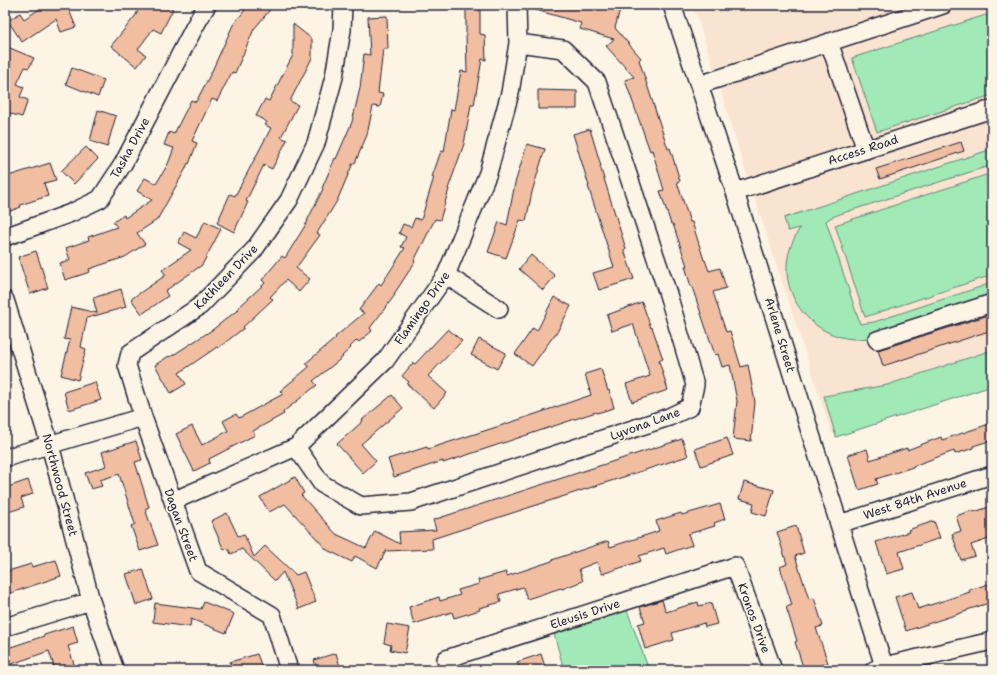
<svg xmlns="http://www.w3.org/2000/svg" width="997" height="675" viewBox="0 0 997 675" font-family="'Shantell Sans',sans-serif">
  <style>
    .built { fill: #f9e4d1 }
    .green { fill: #a1e9b6; stroke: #628678 }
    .building { fill: #f1bea2; stroke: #22223b }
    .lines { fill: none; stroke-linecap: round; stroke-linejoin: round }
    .minor-casing { stroke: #22223b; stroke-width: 20 }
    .minor { stroke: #fcf5e5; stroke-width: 17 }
    .labels { text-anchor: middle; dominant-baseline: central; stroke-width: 3.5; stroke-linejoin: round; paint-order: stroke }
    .street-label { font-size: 12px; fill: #22223b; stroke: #fcf5e5 }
  </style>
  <rect width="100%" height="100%" fill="#fcf5e5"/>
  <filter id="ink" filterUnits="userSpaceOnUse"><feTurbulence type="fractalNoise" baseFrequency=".025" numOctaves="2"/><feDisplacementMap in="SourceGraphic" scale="8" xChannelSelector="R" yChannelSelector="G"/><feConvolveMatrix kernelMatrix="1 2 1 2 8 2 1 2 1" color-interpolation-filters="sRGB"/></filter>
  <g filter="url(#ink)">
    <path class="built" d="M693,5H992V382L832,434L743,163L710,57Z"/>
    <path class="green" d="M992,13V95L877,132L852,58Z
      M992,149V165L840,214L830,218L826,221L860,324L874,322L992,283V299L878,336C870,338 862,339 854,339C816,337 785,303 787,265C788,251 793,239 800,228L788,231L784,218Z
      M992,173V275L865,317L835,225Z
      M992,350V386L836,437L824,396L887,385Z
      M627,610L649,670H564L554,634Z"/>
    <path class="building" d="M46,5H67L76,27L61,32L56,19L22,42L8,21L20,13L24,19Z
      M140,5H165L173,9L161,33L153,29L138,49L146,55L137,67L111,46L136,15Z
      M249,5H274L254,29L235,73L232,72L217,101L212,99L192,141L197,143L189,164L188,163L185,170L157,220L137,233L145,244L125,257L89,269L90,272L65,280L60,263L70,260L66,248L89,240L88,237L117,227L113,222L124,215L125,218L152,200L137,191L145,178L156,184L168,164L174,148L164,145L169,132L174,134L191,100L196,102L211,73L233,25Z
      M466,5H480V34L485,35L486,60L482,59L474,105H471L464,144L448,189H449L440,220L435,219L414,261L415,262L394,294L395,295L370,328L372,331L359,342L357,340L350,347L351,348L342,356L343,357L313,381L317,385L283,412L284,414L253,431L255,435L209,459L210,463L194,471L176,434L192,426L202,445L228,431L223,421L236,414L239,418L283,394L280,391L309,367L306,363L336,338L335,337L364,313L359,310L379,283L381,285L405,248L401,247L406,237L399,233L403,224L411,227L415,218L421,220L434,177H432L441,151L444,152L451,109L454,110L461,71L467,72L466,33Z
      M529,5H621L615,28L641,58L639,60L668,149L670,148L680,181L677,182L690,222H692L704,260H705L709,271L720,268L726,288L713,292L726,332L730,331L741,367L748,365L755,402L751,441L733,439L737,401L730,365L722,367L718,354L715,355L692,287H691L685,266H687L673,224H671L660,191L664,190L652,150L650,151L625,80L634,77L606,46L614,39L580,29L581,23L529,8Z
      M387,16L388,49H383L378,93L383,94L380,107L373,106L367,135L355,163H353L337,201L317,233L320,235L296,268L310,279L299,292L286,280L270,297L273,299L243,327L244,328L218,348L217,347L179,373L186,384L171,393L155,365L169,356L170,357L212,330L239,309L238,308L265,283L262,280L282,256L285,258L308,221H307L323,189L322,188L335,158L336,159L352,122L360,88L364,54L370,55L368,17Z
      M293,24L312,39V58L290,101L298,105L281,137L287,140L272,169L264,165L246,201L248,202L234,232L217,223L230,194L235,196L271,128L265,125L267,122L256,116L265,99L269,101L293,55Z
      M5,46L34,58L29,68L25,67L17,84L24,87L20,97L28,100L22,117L5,112Z
      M72,68L104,80L98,97L66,84Z
      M538,90L577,91V109H538Z
      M98,110L116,116L107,147L90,141Z
      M590,129L601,166H600L626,249L624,250L634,279L599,290L593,273L614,267L588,186H589L573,134Z
      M961,142L964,151L880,179L876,169Z
      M527,144L545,149L532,192L526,221L520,220L506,258L488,252L499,222L507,225L515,183Z
      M86,147L98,159L74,184L61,171Z
      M50,163L56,180L44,183L48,196L20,205L21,207L5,213V177Z
      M205,221L221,229L202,265L165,291L168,296L142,314L131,299L166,275L162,270L191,250L178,243L184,232L196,238Z
      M36,251L48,288L30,294L18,257Z
      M531,255L555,276L543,290L519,269Z
      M121,289L126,307L87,318L81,347L86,349L78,380L61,375L70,340L64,339L71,307L97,313L93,298Z
      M554,297L571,306L556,334H555L532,366L515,354L533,328L537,331Z
      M642,302L651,328L652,327L663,359L659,361L668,390L632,402L626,384L650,376L633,324L612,331L607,315Z
      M992,314V330L883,366L878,350Z
      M448,329L462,341L428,376L447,393L434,408L407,384L409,382L402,376L413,363L415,364Z
      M479,339L506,353L497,369L471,355Z
      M601,369L608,391L609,390L614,408L597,413L596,412L443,463V461L394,477L388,459L427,447L428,449L512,422L591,395L585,374Z
      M95,382L101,400L69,410L64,392Z
      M392,395L403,408L361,444L376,461L363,473L337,444L363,421L362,420Z
      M992,423V440L973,446L974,448L955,454L954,451L913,466V467L876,479L878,484L859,490L848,455L867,449L870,460L907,448V450L941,437L942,440Z
      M727,438L733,455L701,466L695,449Z
      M682,439L688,456L432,539L433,549L386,551L377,568L355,556L352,562L327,550L285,504L269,512L260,497L295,477L304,493L301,495L336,534L366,548L375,531L400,544L399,532L436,530L433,520Z
      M136,441L142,460L135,462L149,507L145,509L158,545L140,551L131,526L135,524L119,474L100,480L102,486L91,489L85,473L106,466L102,452Z
      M28,480L33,494L21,498L24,507L5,513V488Z
      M744,482L774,490L766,516L752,512L754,503L739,499Z
      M720,504L725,519L714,523L715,526L688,534L692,545L666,554L664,548L639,556L641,561L602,574L597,562L579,569L583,581L562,589L561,588L527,599L523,587L499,594L501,602L479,608L480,610L454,618L452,612L414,624L409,607L439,597L440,601L460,595L458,590L479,584L478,580L506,572L507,576L552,561V560L608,541L610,547L659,531L656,521L681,513L682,515Z
      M992,506V538L971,545L975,556L961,560L952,534L961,531L956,516L973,510L974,512Z
      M227,513L238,536L244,534L254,557L265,546L296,575L304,572L316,602L299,609L283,572L275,581L242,549L231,554L228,548L224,550L211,521Z
      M934,521L940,538L899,552L904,569L886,574L876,542L909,532L908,530Z
      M796,526L804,553L795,556L809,599L814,598L823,626L816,628L828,663L807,670H804L795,642L797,641L786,607L792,605L780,567L787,564L777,532Z
      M56,560L61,576L5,595V572L31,564L32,567Z
      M143,569L153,599L136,605L126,574Z
      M992,583V602L967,610V611L906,631L895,597L912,592L918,609L970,592L969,590Z
      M662,600L666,612L698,602L699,606L711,603L717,624L705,627L704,623L672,633L674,640L645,649L638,624L645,622L640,607Z
      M204,602L234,614L226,633L191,619L190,627L153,622L155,603L201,609Z
      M387,624L410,628L405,653L390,650L391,645L384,643Z
      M73,626L78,643L68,646L76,670H55L49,651L9,665L5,653V649L44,636V635Z
      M336,653L341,670H317L314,660Z
      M257,654L262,667L254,670H232L230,662Z
      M541,654L546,670H520L517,662Z"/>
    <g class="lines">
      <g class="minor-casing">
        <path id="minor" d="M672,5L735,192L839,524L884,666
          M829,42L866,150
          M699,85L943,5
          M735,192L992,109
          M5,237L71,213L100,199L123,164L195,26L207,5
          M446,275L499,309
          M5,300L50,445L91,601L115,670
          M877,340L992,303
          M296,447L322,484L361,506L411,502L669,417L690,407L695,385L667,291L597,82L563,49L518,43
          M5,458L143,417
          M173,501L296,447L385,361L446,275L488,173L510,93L518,43L517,5
          M839,524L992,475
          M5,627L91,601
          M289,670L272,615L198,571L143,417L127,365L130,353L200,306L254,250L289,200L316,143L334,77L342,30L343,5
          M450,670L446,659L735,566L773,670
          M874,670L884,666L992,641"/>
      </g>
      <use href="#minor" class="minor"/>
    </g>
  </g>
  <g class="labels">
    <g class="street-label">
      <text transform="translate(130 148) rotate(-61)">Tasha Drive</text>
      <text transform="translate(863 150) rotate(-18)">Access Road</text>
      <text transform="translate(226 277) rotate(-46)">Kathleen Drive</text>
      <text transform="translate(422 308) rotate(-55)">Flamingo Drive</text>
      <text transform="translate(780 335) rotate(73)">Arlene Street</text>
      <text transform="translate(645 424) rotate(-20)">Lyvona Lane</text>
      <text transform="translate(60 485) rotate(75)">Northwood Street</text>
      <text transform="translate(915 499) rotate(-18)">West 84th Avenue</text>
      <text transform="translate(181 525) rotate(70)">Dagan Street</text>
      <text transform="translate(585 614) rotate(-18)">Eleusis Drive</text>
      <text transform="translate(754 618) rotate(70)">Kronos Drive</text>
    </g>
  </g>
  <rect width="997" height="675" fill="none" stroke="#fcf5e5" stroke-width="20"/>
  <rect x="10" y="10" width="977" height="655" fill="none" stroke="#22223b" stroke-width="1.5" filter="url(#ink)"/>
</svg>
